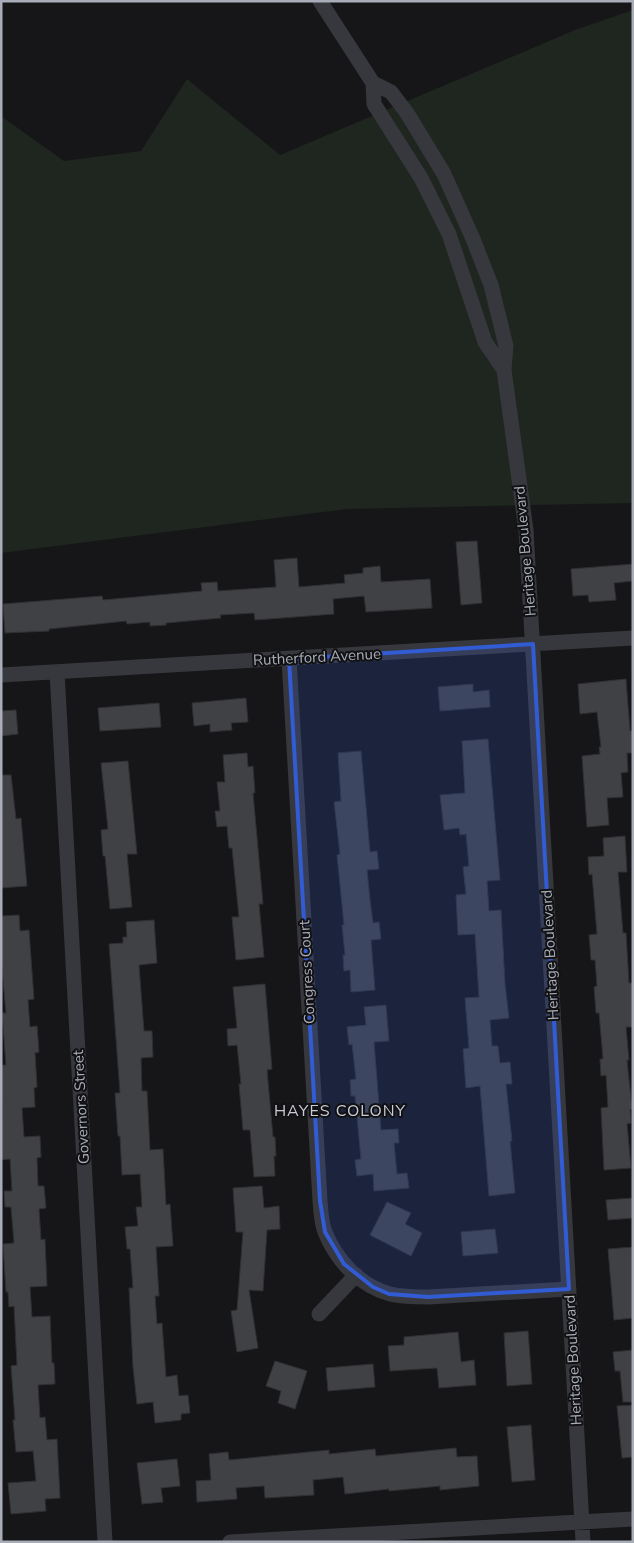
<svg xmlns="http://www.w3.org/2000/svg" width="634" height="1543" viewBox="0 0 634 1543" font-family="'Nunito Sans',sans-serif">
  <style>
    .green { fill: #1e261f }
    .building { fill: #404145; stroke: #303034 }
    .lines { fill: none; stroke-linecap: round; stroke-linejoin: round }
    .minor { stroke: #37383d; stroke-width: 15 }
    .marked { fill: #325cd3; fill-opacity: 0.2; stroke: #325cd3; stroke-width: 4; stroke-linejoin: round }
    .labels { text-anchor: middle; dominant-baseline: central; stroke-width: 4; stroke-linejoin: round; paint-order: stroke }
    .street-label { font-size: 15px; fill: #a8adb8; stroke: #111113 }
    .neighbourhood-label { font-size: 16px; letter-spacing: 1px; fill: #c9ccd4; stroke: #111113 }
  </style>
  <rect width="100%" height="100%" fill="#161618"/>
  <path class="green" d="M633,10V503L347,509L1,553V116L64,161L141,151L187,79L280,155L575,30Z"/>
  <path class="building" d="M477,541L482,603L461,605L456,542Z
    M297,558L299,587L345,583L344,575L363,573V568L380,566L381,582L430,579L432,608L366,612L364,596L333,599L334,614L255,620L254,613L220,615L221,618L166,623V625L150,626V622L127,624L126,621L49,629V631L5,633L3,604L102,596L103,600L202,591L201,583L217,582L218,591L276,587L274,560Z
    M633,564V581L614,583L616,600L589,602L588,595L573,596L571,569Z
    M626,679L630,731H633V753H627L628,772L621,773L623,797L607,798L609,825L587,827L582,756L600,754L599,747H601L597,712L580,714L578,684Z
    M473,684V692L489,690L490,707L440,711L438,687Z
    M246,698L248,722L231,723L232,730L210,732V724L194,726L192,703Z
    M159,703L161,727L100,731L98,708Z
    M16,710L18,734L1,736V711Z
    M488,739L500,880L487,881L489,911L501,910L505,984L509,1018L490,1020L492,1046H498L500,1063L510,1062L512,1084H506L512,1141H510L515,1193L489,1196L480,1086L466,1088L463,1049L469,1048L465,998L479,997L475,934L458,935L456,895L466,894L463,867L469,866L466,834L460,835L459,828L444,830L440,795L465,793L462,741Z
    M361,751L370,852L377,851L379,869L367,870L370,900L373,923L379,922L381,939L371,940L375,990L351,992L350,970L344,971L343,955H345L342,925H344L337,855L340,854L334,802L341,801L338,753Z
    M247,753L248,767L253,766L255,793H253L263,904H259L264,957L236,960L232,917H239L232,848H229L227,826L217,827L215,811H220L217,782H225L223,755Z
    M128,761L137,854H127L132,907L110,909L105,856H103L101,830L108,829L101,763Z
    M1,775H11L16,819L21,818L27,886L1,888Z
    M625,836L627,872H618L623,933H626L629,983H633V1027H626L629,1060H627L632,1109H630L631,1123L627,1124L631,1168L604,1170L601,1108L608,1107L606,1075L601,1076L600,1059H603L599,1013H596L594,987L597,986L595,960H591L589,935L597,934L592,874L589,875L588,857L604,856L603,838Z
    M19,915L20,931L29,930L34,999L28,1000L30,1027L37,1026L39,1052L35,1053L37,1087L34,1088L35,1107L22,1108L24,1137L40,1136L41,1157L37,1158L38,1186H44L46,1208L39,1209L41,1240L45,1239L47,1286L30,1287L32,1317L50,1316L52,1363H54L55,1384L38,1385L40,1418L45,1417L47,1440L57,1439L60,1498L45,1499L46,1511L11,1514L8,1483L36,1481L33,1451L16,1452L13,1420H15L11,1366L17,1365L14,1306L9,1307L8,1292H6L3,1244L14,1243L11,1207H5L4,1191H12L10,1159L1,1160V1117H2L1,1065H6L2,1013H6L1,958V916Z
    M154,920L157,963L139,965L144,1031H152L153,1057L141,1058L142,1091H147L150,1150L163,1149L166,1205L170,1204L173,1246L156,1247L159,1296H155L157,1324L162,1323L166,1377L177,1375L179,1396L188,1395L190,1413L181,1414V1420L155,1423L153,1402L137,1404L133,1367L129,1288H133L130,1249H127L125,1227L138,1226L136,1207H142L140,1174L122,1175L120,1136H118L115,1093H120L109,944L123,943V937H127L126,922Z
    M265,984L272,1069L267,1070L273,1137H275L276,1156H274L275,1176L254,1177L250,1130H243L239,1084H241L237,1045L228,1046L227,1029L237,1028L233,987Z
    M386,1005L389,1041L374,1042L381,1130L398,1129L399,1143H394L397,1174L407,1173L409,1188L374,1191L373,1174L357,1176L355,1160L361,1159L355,1096H351L350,1080L356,1079L352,1044L349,1045L347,1027L366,1025L364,1007Z
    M262,1186L264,1208L279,1206L280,1229L267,1230L263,1291L249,1290L258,1348L237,1352L231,1311L237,1310L243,1232H236L233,1188Z
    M633,1198V1218L608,1220L606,1200Z
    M387,1202L411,1213L405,1224L422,1233L411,1256L370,1235Z
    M495,1229L498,1253L463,1256L461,1232Z
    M633,1247V1318L614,1320L608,1249Z
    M528,1331L532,1384L507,1386L504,1333Z
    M458,1332L461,1362L474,1360L476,1385L439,1388L437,1368L390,1371L388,1346L404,1345V1337Z
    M633,1350V1402H623L620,1371H615L613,1352Z
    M275,1361L307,1371L295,1409L278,1403L281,1391L266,1386Z
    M373,1364L375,1387L328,1391L326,1368Z
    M633,1405V1457L622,1458L617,1406Z
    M531,1425L535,1480L512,1482L507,1427Z
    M456,1448L457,1457L477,1456L479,1486L440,1490V1486L389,1491V1489L345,1494L343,1477L313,1480L314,1495L265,1498L264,1486L236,1488L237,1499L197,1502L196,1481L211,1480L209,1454L228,1452L229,1460L329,1450V1454L375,1449L376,1456Z
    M177,1459L180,1486L161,1488L163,1502L142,1504L137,1463Z"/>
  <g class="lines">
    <path class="minor" d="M320,1L373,83L374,104L421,178L449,234L485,342L504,370
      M373,83L391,92L407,113L444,174L473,239L491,285L506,346L504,370L526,530L583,1542
      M289,659L320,1201C321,1211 321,1222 325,1232C336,1260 360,1286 390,1294C403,1297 415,1297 428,1297L569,1289
      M57,672L105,1542
      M1,675L633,638
      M319,1314L356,1275
      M230,1542L633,1519"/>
  </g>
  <path class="marked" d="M533,644L569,1289L428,1297L389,1294L373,1287L344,1264L325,1232L320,1201L289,659Z"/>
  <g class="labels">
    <g class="street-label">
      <text transform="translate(525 551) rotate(-95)">Heritage Boulevard</text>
      <text transform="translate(317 657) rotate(-3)">Rutherford Avenue</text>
      <text transform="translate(550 955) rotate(-93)">Heritage Boulevard</text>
      <text transform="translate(307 972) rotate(-93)">Congress Court</text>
      <text transform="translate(81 1107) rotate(-93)">Governors Street</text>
      <text transform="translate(573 1360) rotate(-93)">Heritage Boulevard</text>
    </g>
    <g class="neighbourhood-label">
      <text x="340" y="1111">HAYES COLONY</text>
    </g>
  </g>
  <rect width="634" height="1543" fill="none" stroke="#a8adb8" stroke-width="5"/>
</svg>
